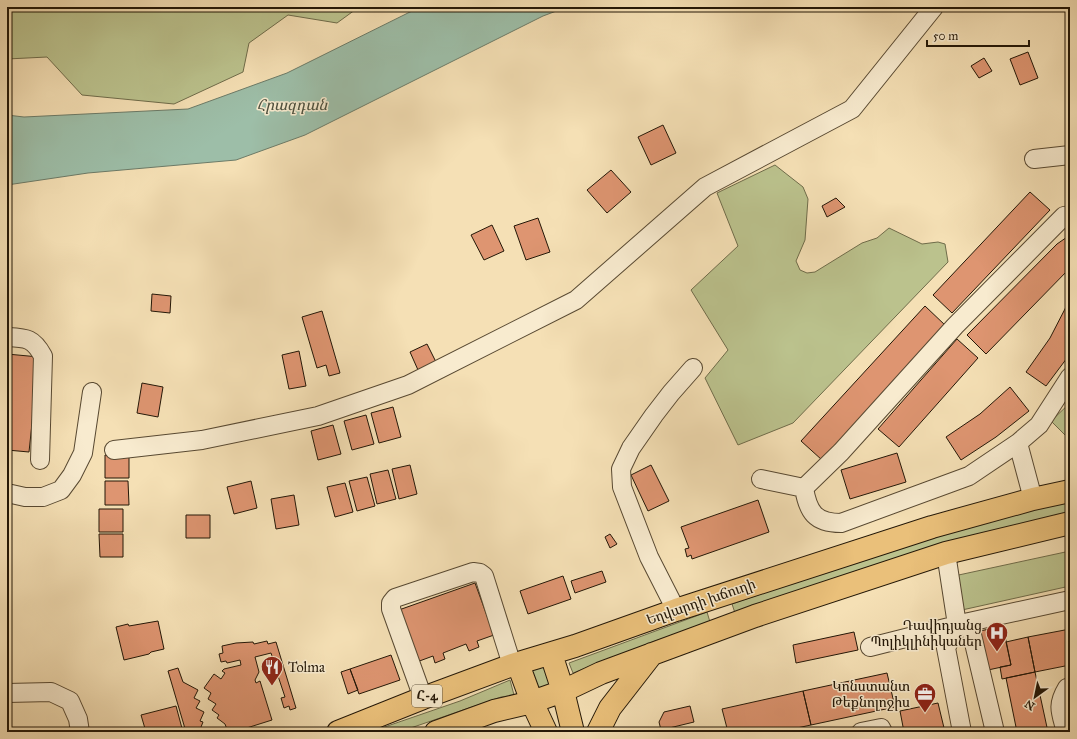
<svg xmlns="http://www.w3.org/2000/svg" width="1077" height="739" viewBox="0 0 1077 739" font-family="'IM FELL Great Primer','Noto Serif Armenian',serif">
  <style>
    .green { fill: #bbc28d; stroke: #6f6c4a }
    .water { fill: #9dbea8; stroke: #6c7b68 }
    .building { fill: #de9571; stroke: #231707 }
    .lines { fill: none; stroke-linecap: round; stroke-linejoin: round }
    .minor-casing { stroke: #584932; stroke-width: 20 }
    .major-casing { stroke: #231707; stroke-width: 24 }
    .minor { stroke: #f8ebcf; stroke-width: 18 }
    .major { stroke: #eac07a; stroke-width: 22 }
    .labels { text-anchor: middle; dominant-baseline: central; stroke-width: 3; stroke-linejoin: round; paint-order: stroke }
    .shield { fill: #f8ebcf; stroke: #635743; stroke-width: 1 }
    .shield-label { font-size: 13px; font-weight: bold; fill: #231707 }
    .street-label { font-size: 14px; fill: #231707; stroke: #f8ebcf }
    .poi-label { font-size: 14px; fill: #231707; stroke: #f8ebcf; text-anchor: end }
    .water-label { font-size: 15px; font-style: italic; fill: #4e513f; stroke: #f8ebcf }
  </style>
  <rect width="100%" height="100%" fill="#f5e0b5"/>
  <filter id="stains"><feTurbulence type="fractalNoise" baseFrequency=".005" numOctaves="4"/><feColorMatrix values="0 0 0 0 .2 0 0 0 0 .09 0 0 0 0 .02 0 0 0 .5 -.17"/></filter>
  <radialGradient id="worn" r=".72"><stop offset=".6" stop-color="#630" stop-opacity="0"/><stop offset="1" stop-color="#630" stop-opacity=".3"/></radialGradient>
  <path class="green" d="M7,7H23L28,11L38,7H359L337,23L288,15L249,43L243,72L174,104L82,95L47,57L7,59Z
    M775,165L803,187L808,199L805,240L796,261L800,270L807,273L815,272L862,243L877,238L889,228L922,244L938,242L945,244L948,262L793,423L738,445L705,378L728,350L691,290L738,246L717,193Z
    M1070,403V440L1051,421Z
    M1070,501V512L735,613L732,604L837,567L1008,515Z
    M1070,551V586L962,610L954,576Z
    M707,612L710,622L655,641L573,673L569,663Z
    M544,666L552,685L541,692L526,675L528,671Z
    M510,680L514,695L501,697L399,732H370L460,701Z"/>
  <path class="water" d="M420,7H567L543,16L305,135L236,160L88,173L7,185V115L24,117L188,109L287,73Z"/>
  <path class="building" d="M1028,52L1038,78L1020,85L1010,59Z
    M984,58L992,71L979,78L971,66Z
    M663,125L676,153L651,165L638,137Z
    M611,170L631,192L607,213L587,190Z
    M1030,192L1050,210L952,313L933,295Z
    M836,198L845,207L827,217L822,206Z
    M538,218L550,252L526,260L514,226Z
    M492,225L504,251L484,260L471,235Z
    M1070,235V268L986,354L967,335L1057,244Z
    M7,254H11L9,283H7Z
    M152,294L171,296L170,313L151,311Z
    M1067,305L1070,306V354L1046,386L1026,372L1050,338Z
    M925,306L946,326L822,460L801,441Z
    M322,311L340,373L329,376L326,365L317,368L302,317Z
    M957,339L978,358L899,447L878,429Z
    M427,344L436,362L418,370L410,352Z
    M299,351L306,386L289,389L282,355Z
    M7,354L39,357L29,452L7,450Z
    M142,383L163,387L158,417L137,413Z
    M1010,387L1029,411L996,437L961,460L946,437L980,414Z
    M393,407L401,437L379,443L371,413Z
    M366,415L374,444L352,450L344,421Z
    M333,425L341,454L318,460L311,431Z
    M897,453L906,482L850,499L841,470Z
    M105,455H129V478H105Z
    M410,465L417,494L399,499L392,469Z
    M651,465L669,501L648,511L631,475Z
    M388,470L396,499L377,504L370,474Z
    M367,477L375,506L357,511L349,481Z
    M105,481H128L129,505H105Z
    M251,481L257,508L234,514L227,487Z
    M345,483L353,512L335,517L327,487Z
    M294,495L299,525L276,529L271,499Z
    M758,500L769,532L692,559L691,555L687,557L685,549L689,548L681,527Z
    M99,509H123V532H99Z
    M186,515H210V538H186Z
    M99,534H123V557H100Z
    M610,534L617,544L610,548L605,537Z
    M602,571L606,582L575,593L571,581Z
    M563,576L571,599L528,614L520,591Z
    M475,583L494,635L477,641L479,647L469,651L466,644L443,653L445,659L435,663L433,656L414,663L396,611Z
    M158,621L164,649L151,652L149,654L124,660L116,627L128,624L129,626Z
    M1003,626L1011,665L988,670L980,631Z
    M1070,629V665L1035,672L1028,637Z
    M854,632L858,650L796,663L793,645Z
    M1028,637L1035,672L1002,679L1000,667L1011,665L1006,642Z
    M267,641L268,644L276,642L296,708L290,710L289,706L284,708L281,698L285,697L278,676L274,677L271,666L275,665L271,653L255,657L259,672L255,680L256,683L260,681L272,720L234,732H228L225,724L217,718L219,715L212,710L216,704L208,699L211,693L204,688L214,674L221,679L225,673L222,671L224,669L241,665L240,660L227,663L226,661L221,662L219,654L223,653L222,646L236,643L253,642L254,644Z
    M391,655L400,680L359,694L350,669Z
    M178,668L183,682L198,690L194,698L200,701L196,708L204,712L200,721L203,722L199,732H186L168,671Z
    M350,669L358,690L348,694L341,672Z
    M1035,672L1048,732H1017L1006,678Z
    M887,673L895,707L811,725L803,691Z
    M803,691L811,725L778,732H728L722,709Z
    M938,703L945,732H904L900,711Z
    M176,706L183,732H146L141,715Z
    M690,706L694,722L661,730L659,722L664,712Z"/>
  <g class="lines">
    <g class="minor-casing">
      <path id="minor" d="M1034,159L1070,155
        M7,337C27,338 33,338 43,356L40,460
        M1018,443L969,476L841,523C815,523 808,512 804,488L841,452L955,326L1064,216L1070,215
        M114,450L202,440L318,416L408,385L576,300L705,187L852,109L934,7
        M761,479L804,488
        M7,493L25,497H43L61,490L72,475L83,453L92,392
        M1033,499L1018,443L1039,425L1070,377
        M946,553L957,625L946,648L962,732
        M676,610L649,557L622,487L621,469L631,448L654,415L671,393L693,368
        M969,622L995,732
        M870,647L969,622L1070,600
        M7,693L51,692L70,701L78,719L80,732
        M423,698L391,609V603L395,598L473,572L480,573L484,576L512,665
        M861,732L881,728L883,732
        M1066,732C1061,713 1056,706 1067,688H1070"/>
    </g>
    <g class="major-casing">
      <path id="major" d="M551,654L563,691L573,732
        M518,664L532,702L546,732
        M338,732L423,698L512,665L575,646L676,610L932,527L1033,499L1070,491
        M436,732L494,711L532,702L563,691L601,673L755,616L946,553L1070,523
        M598,732L610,708L652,654"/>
    </g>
    <use href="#minor" class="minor"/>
    <use href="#major" class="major"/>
  </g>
  <defs>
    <g id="hospital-pin" transform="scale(1.15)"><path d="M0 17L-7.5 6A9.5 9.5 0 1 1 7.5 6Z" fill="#8f2418" stroke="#f8ebcf"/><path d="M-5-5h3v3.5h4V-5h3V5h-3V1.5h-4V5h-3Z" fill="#fff"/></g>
    <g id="restaurant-pin" transform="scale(1.15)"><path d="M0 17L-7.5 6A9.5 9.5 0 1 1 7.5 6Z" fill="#8f2418" stroke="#f8ebcf"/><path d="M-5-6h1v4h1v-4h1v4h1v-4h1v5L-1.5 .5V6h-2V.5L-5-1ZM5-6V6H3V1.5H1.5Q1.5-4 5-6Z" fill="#fff"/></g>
    <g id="office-pin" transform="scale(1.15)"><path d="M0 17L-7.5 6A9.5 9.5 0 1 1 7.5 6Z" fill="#8f2418" stroke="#f8ebcf"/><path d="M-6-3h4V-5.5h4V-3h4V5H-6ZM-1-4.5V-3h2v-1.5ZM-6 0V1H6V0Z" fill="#fff"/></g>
  </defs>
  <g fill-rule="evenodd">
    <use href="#hospital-pin" x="997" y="633"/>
    <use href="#restaurant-pin" x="272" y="667"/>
    <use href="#office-pin" x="925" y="694"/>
  </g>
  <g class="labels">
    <rect class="shield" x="412" y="685" width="30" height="22" rx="3"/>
    <g class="shield-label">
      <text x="427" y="696">Հ-4</text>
    </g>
    <g class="street-label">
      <text transform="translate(701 602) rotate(-19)">Եղվարդի խճուղի</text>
    </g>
    <g class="poi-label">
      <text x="982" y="625">Դավիդյանց<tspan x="982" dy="16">Պոլիկլինիկաներ</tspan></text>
      <text x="288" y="667" text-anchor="start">Tolma</text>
      <text x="910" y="686">Կոնստանտ<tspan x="910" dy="16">Թեքնոլոջիս</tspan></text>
    </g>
    <g class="water-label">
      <text x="292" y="105">Հրազդան</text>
    </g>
  </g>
  <rect width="1077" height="739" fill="none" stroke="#f5e0b5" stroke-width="24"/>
  <rect x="8" y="8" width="1061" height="723" fill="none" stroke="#231707" stroke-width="2"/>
  <rect x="12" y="12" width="1053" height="715" fill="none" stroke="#231707"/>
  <g transform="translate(1035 697) rotate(213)" stroke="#f8ebcf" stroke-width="3" paint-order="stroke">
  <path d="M0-3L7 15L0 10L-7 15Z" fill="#231707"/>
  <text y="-6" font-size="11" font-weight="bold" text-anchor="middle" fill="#231707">N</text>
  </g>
  <path d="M927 40v6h102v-6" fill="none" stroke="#231707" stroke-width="2"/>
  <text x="933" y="40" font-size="12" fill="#231707" stroke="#f8ebcf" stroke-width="3" paint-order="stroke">50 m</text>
  <rect width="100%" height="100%" filter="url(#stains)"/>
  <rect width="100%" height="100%" fill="url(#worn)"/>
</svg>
